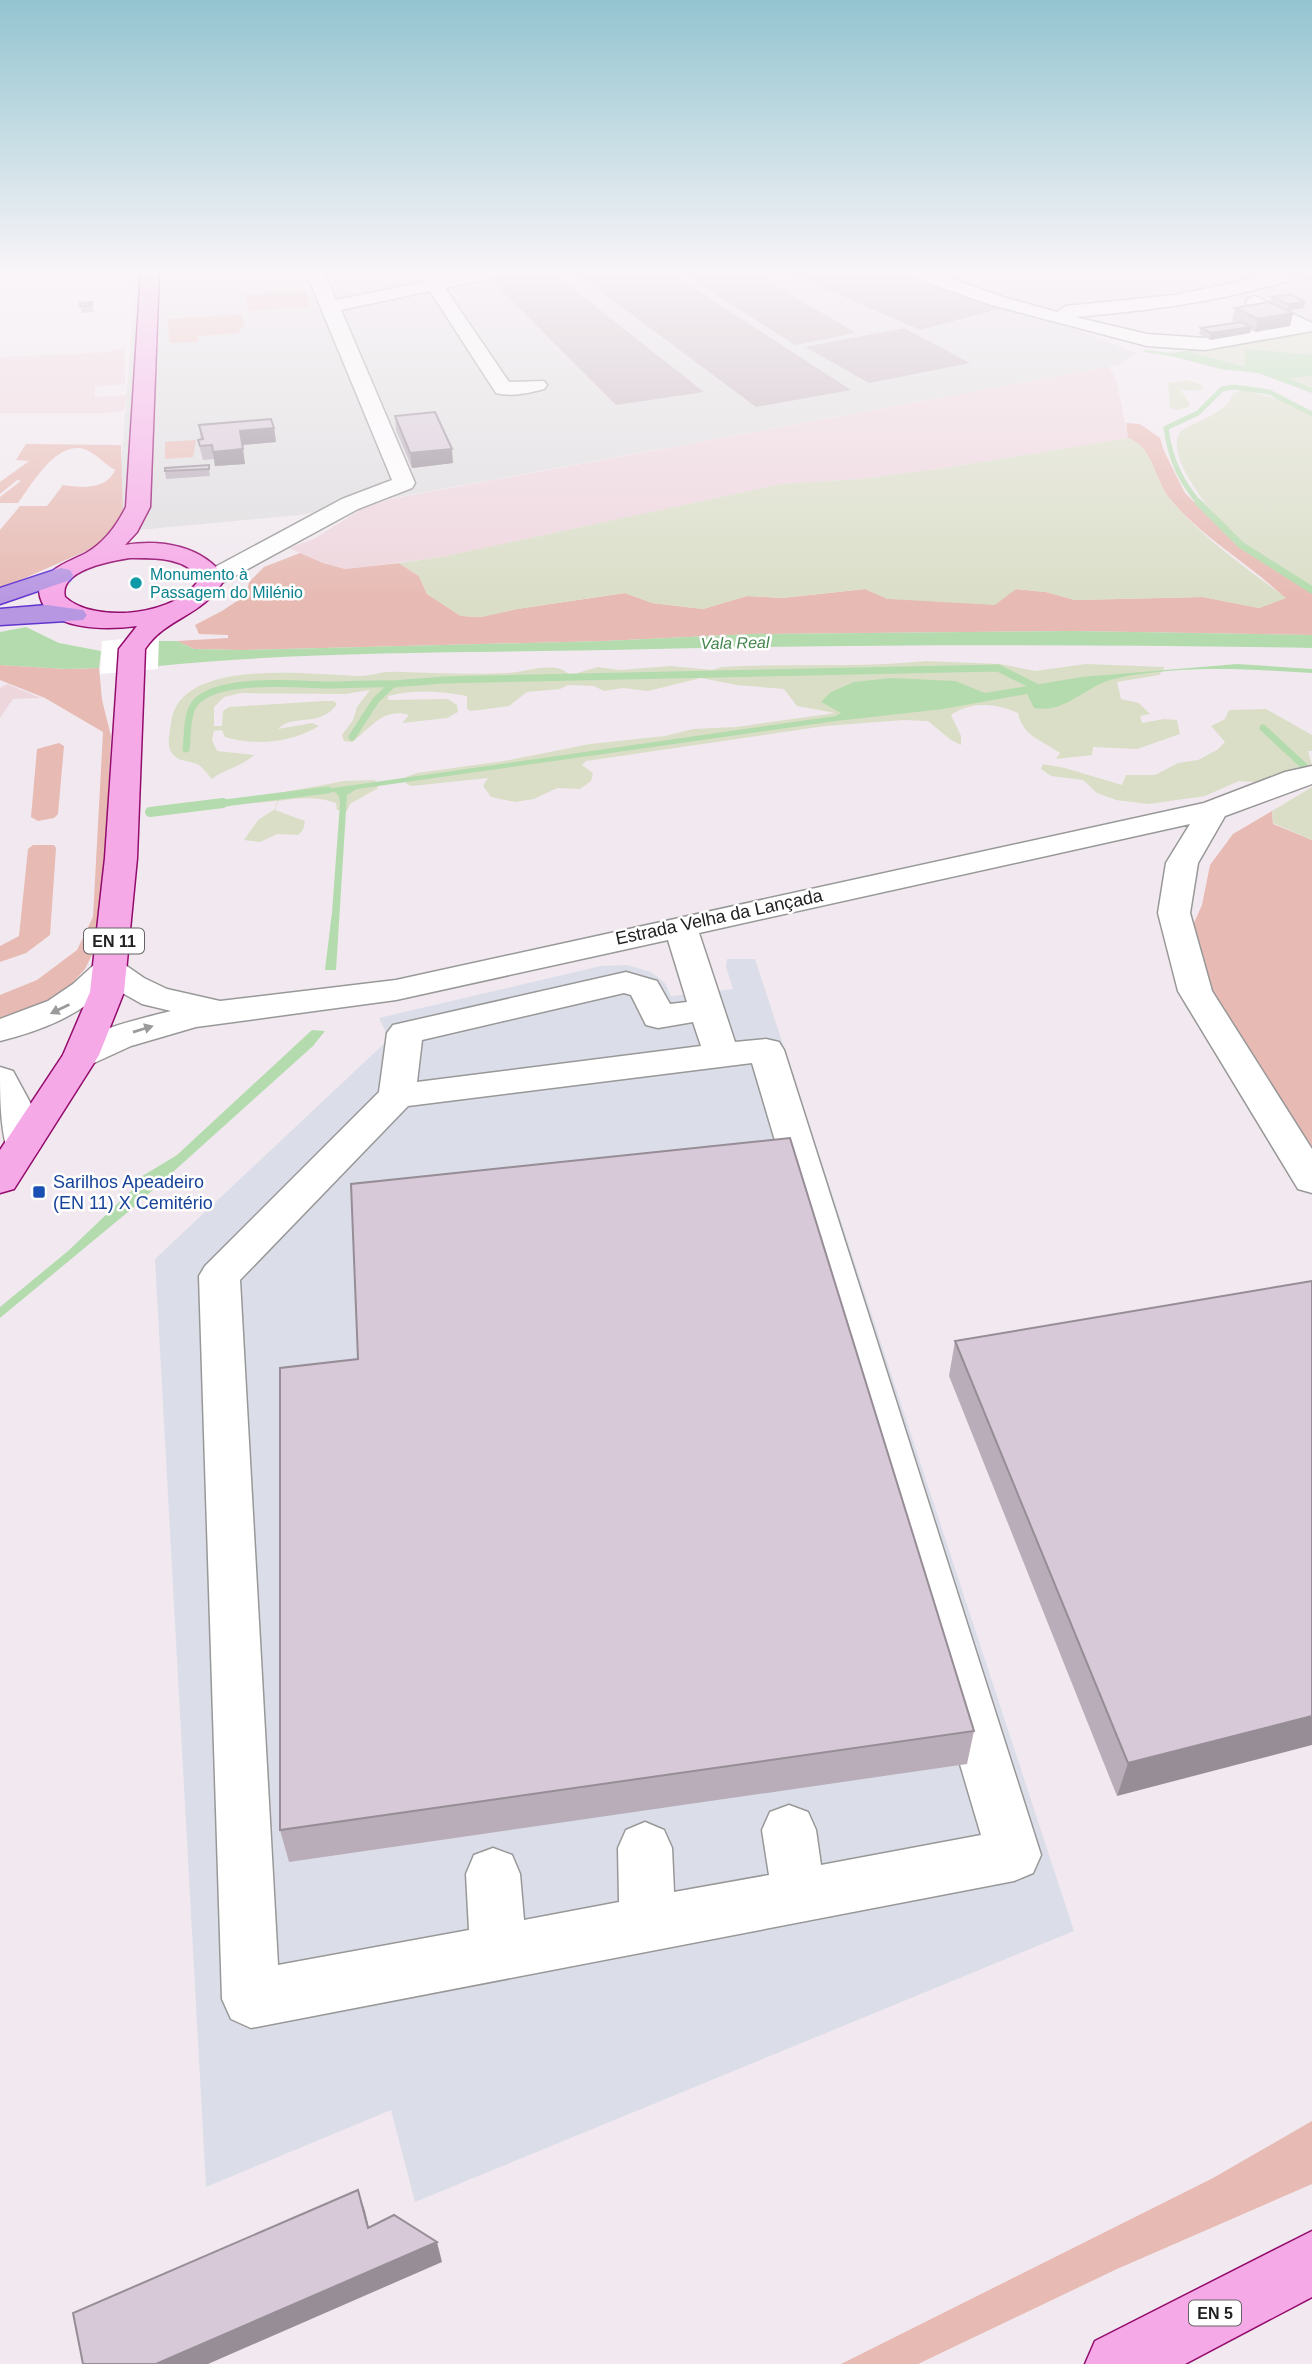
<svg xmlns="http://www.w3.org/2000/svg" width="1312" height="2364" viewBox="0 0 1312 2364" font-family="Arial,sans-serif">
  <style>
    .residential { fill: #dfdedf }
    .industrial { fill: #dbdee9 }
    .construction { fill: #c5b5bb }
    .farmland { fill: #eed6dd }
    .grass { fill: #e7bab3 }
    .wetland { fill: #dadec7 }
    .water { fill: #b4dbad }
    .pier { fill: #fff }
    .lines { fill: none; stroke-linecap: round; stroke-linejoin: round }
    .stream-far2 { stroke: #b4dbad; stroke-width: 5 }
    .stream-far1 { stroke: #b4dbad; stroke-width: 7 }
    .stream { stroke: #b4dbad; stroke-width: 10 }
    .minor-casing { stroke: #989898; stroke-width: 3 }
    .major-casing { stroke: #930b6c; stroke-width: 3 }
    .highway-casing { stroke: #6136cf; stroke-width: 3 }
    .minor { fill: #fff; fill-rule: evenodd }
    .major { fill: #f6a9e7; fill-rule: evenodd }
    .highway { fill: #b897e2; fill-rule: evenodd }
    .wall { fill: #b9adb9 }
    .shaded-wall { fill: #968d96 }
    .building { fill: #d7c9d7; stroke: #968d96; stroke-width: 2 }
    .oneway { fill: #9b9b9b }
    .culture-dot { fill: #0f9aa8; stroke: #fff; stroke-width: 2.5 }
    .transit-dot { fill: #1a4fb4; stroke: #fff; stroke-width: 2.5 }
    .labels { text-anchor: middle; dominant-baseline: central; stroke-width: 5; stroke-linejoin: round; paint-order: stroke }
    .far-culture-label { font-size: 16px; fill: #0d838f; stroke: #fff; text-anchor: start }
    .far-water-label { font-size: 16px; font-style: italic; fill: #43844b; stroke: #fff }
    .shield { fill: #fff; stroke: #646464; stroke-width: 2 }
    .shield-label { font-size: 16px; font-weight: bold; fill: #212121 }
    .street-label { font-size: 18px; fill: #212121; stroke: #fff }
    .transit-label { font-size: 18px; fill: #164399; stroke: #fff; text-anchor: start }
  </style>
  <rect width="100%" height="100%" fill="#f1e9ef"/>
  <path class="residential" d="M136,272H1312V328L1306,329L1232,294L1047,319L1137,353L1119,365L299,515L116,532Z"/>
  <path class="industrial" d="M727,959H755L1074,1931L415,2202L391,2110L206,2187L155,1259L389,1039L379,1018L601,966L627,965L651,972L665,983L671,996L733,989L726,967Z"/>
  <path class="construction" d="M521,272H552L704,392L616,405L491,280Z
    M575,272H669L851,390L756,407Z
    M681,272H752L856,333L795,345Z
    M786,272H906L1007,307L920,330Z
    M904,328L970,363L869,383L805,347Z"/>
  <path class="farmland" d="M125,346V384L95,387V397L127,395L124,411L103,413H0V357L109,352Z
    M1108,367L1116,378L1128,438L944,468L860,479L781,484L442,557L345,569L323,563L289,548L314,539L363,508L391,499Z
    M7,684L41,698L13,699L0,718V688Z"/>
  <path class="grass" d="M306,291L310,307L248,311L245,294Z
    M242,314L245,327L239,328L240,333L198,336V342L170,343L167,319Z
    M1126,423L1140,424L1160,438L1164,451L1185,493L1240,547L1312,592V635L1073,631L750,634L605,641L241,650L194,649L177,641L228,638V635L199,634L195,625L222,611L246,595L249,582L264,567L300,553L323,563L345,569L399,563L419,576L427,594L461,616L481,617L517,609L625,593L652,603L703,609L747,596L782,598L865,589L888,599H918L1015,589L1046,592L1075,600L1203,597L1259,608L1285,598C1249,563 1202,538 1170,499C1154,480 1154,448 1128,438Z
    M196,440L193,457L165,459V442Z
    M26,444L121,445L123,518L102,544L0,589V530L20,506H47L63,485C82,488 106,490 115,470C104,464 96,453 84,449C56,441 32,484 18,503H0V497L21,481L17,480L0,494V482L29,461L16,460Z
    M0,665L67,669L99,668L102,700L111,736L106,840L100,919L95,949L85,969L68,988L28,1011L0,1020V995L37,980L77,950L93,917L103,732L45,698L0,680Z
    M59,743L64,746L58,814L54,818L38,821L31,817L37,749Z
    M1272,811L1273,824L1312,840V1154L1212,995L1189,934L1202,905L1210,865L1233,834Z
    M33,845H54L56,848L50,935L26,953L0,962V946L19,936L28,849Z
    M1312,2121V2184L1117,2269L918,2364H841L1213,2178Z"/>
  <path class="wetland" d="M1312,328V393L1259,373L1221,369L1171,356L1144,352V350L1172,353L1287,336Z
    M1187,380L1202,385L1203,389L1195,391L1180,389L1189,402V407L1177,410L1170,408L1168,383Z
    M1243,390L1286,401L1312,416V587C1288,573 1261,556 1239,539C1220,525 1160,454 1181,431C1197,420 1227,414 1233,393Z
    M1128,438C1155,449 1153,479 1170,499C1201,537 1246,568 1286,598L1259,608L1203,597L1075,600L1046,592L1016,589L995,605L888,599L865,589L782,598L747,596L703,609L652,603L625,593L517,609L481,617L461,616L427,594L419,576L399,563L442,557L781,484L860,479L944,468Z
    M926,661L1000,664L1035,671L1086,664L1165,667L1159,675L1117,682L1121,699L1139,703L1150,714L1140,716L1142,723L1164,719L1177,720L1180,734L1137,749L1093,747L1092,755L1056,759L1060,753C1042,740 1023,737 1018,713C997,703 971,701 951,715L961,736V745L951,740L928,721L904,720L825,726L586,761L582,765L593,773L591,781L580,789L557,788L534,799L515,802L491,797L483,786L488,778L412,786L406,784V777L417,773L504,761L590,744L665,736L693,729L736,727L835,713L797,706L784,689L737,685L701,678L648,691L623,688L604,691L594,686L568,685L560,689L527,692L509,706L471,711L467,709V696C441,691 414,689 388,696V700L448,699L457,705L458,712L447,718L402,723L409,715C383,707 371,728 352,742L344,741L342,735L353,720L357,707L370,690L345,694L241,693L224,697L214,707V726H222L223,711L229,707L324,701H334L337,704C321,728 294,713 278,729L312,723L319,726C291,743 256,746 225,737L222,730L214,731L212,740L217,751L254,755C241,767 224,769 212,779C208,775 203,767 197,764C187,760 176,762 170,750C167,742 170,731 171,723C179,656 311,675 360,676C369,676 378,673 386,672C402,671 418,673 434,673C458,674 485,674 509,673C527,672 555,660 570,675L598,667L619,670L671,666L712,670L722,667C790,663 858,668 926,661Z
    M1266,709L1312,735V751H1308L1312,765L1255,782L1239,781L1205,796L1149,804L1116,800L1097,793L1083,780L1051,776L1041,769L1043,764L1065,768L1122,785L1126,775H1155L1178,763L1198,760L1217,750L1225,742L1211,726L1225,719L1229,710Z
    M375,780L378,788L350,804L347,811L337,810L336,803C317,796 297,798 278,801L275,810L305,821L303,830L298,835L277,834L260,842L244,840L258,820L275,809L277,801L241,804L247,799L344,781Z
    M1312,787V840L1273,823L1272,811Z"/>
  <path class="water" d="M1312,331L1293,337L1188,352L1245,367V349L1312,355V376L1288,378L1312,388V393L1259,373L1221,369L1171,356L1144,352V350L1172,353Z
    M26,627L59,643L101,651L99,668L67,669L0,665V632Z
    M1073,631L1312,635V648C1078,644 844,644 610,650C459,653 308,651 158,666V641H177L194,649L241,650L605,641L750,634Z
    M1237,664L1312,669V673C1248,669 1181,665 1118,678C1086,684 1067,714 1034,708L1027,694L943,709L836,721L357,789L347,795L336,970H325L332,912L340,804L339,796L335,792L310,794L326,789L836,716L841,713L821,702L831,692L854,682L891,678L955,681L985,693L1082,677Z
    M312,1030L325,1031L313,1046L134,1207L0,1318V1307L68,1251L131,1191L139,1178L177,1155Z"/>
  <path class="pier" d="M159,636L158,669L100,674L102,641Z"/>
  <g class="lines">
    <path class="stream-far2" d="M1200,504C1180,481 1170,458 1166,428L1198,413L1222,389L1234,387L1269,392L1312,414"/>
    <path class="stream-far1" d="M1198,502L1241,545L1312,590
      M1263,728L1304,766
      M352,737L376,700L393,684L444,680L998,668L1040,689
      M186,749C188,735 186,713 196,702C220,676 300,685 333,685C353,685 373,683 393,684
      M209,805L328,790"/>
    <path class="stream" d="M150,812L223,803"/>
    <g class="minor-casing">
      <path id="minor" d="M306,272H324L336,300L424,282L417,272H435L439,279L471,272H504L501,276L445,288L509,382L544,381L547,385L544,389C530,393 510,397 496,393L430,291L341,310L415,483L412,488L358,509L222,583L213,585L204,583L201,578L204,573L342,499L392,480Z
        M906,272H932L1003,297L1057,312L1066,306L1175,295L1266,276L1263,272H1285L1290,277L1287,281C1218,302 1147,311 1075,317L1147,334L1205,338L1286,325L1249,306L1246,302L1249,298L1255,296L1312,323V331L1205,350L1147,346L991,305L909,276Z
        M1312,766V784L1225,816L1198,863L1190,913L1212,991L1312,1149V1193L1298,1189L1178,991L1158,913L1166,863L1190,824L699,933L735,1042L766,1039L779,1042L784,1050L1041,1855L1033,1873L1014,1881L251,2028L231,2019L222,1999L199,1276L205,1266L379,1092L387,1033L393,1025L626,972L657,981L670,1004L687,1002L668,940L396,1000L196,1027L131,1046L94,1063L81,1066L68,1063L63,1055C78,1032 144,1018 171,1011L142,1004L110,986C78,1016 43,1030 0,1041V1019L48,1001L73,984L97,962L109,959L121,962L144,978L167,989L220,1001L396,980L1204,803L1285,772ZM624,993L631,995L646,1025L658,1028L693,1022L701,1046L417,1082L422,1040ZM752,1063L981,1835L821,1865L816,1830L808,1812L789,1805L770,1812L762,1830L769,1875L674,1892L672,1848L664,1830L645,1822L626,1830L618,1848L619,1902L524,1920L520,1874L512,1855L493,1848L474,1855L466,1874L469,1930L278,1965L240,1280L408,1106Z
        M0,1067L13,1071L32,1106L41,1146L35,1155L22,1159L9,1155C0,1131 0,1095 0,1067Z"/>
    </g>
    <g class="major-casing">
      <path id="major" d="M141,272H159L150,507L137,532L125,545C162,539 203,546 225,578C204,617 167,616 145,649L137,858L124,992L99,1055L14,1189L0,1193V1150L63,1055L90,992L105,858L119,649L137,626C108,630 43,632 39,591C48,567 65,564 86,553C104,543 117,525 126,507ZM130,558C156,558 183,557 200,578C180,615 95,625 65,597C58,570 111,561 130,558Z
        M1312,2231V2297L1185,2364H1085L1095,2341Z"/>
    </g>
    <g class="highway-casing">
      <path id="highway" d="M61,568L70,570L73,575L70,580L0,604V588Z
        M47,605L83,610L87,615L83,620L0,625V609Z"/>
    </g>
    <use href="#minor" class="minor"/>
    <use href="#major" class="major"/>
    <use href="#highway" class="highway"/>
  </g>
  <path class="wall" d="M1285,272H1312V284H1310Z
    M1272,297L1305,302L1304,308L1287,311L1293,313L1290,326L1255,332L1251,330L1250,333L1210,340L1199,334L1201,328L1236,322L1232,321L1235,308L1271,303Z
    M92,302L94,312L82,313L80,306Z
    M395,416L453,463L412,468L396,430Z
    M199,425L274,428L276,442L242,445L245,464L215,466L214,459L203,460L198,440H201Z
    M209,469L210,476L166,479L165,471Z
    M1312,1281L1117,1796L949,1376L955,1341Z
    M358,1359L974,1731L967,1764L289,1862L280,1830Z"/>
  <path class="shaded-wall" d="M1305,302L1304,308L1286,311L1288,304Z
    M1293,313L1290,326L1255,332L1258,319Z
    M1251,327L1250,333L1210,340L1211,333Z
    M274,428L276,442L242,445L240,431Z
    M243,449L245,464L215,466L213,452Z
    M452,449L453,463L412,468L410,453Z
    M1312,1716V1745L1117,1796L1128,1763Z
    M358,2190L365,2211L374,2249L368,2228Z
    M437,2242L442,2262L208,2364H156Z"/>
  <path class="building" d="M1290,294L1305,302L1288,304L1272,297Z
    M92,302V305L80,306V303Z
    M1269,302L1293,313L1258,319L1235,308Z
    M1241,322L1251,327L1211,333L1201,328Z
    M435,412L452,449L410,453L395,416Z
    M271,419L274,428L240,431L243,449L213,452L212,445L200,446L198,440L203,439L199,425Z
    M209,465V469L165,471V468Z
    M790,1138L974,1731L280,1830V1368L358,1359L351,1184Z
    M1312,1281V1716L1128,1763L955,1341Z
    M358,2190L368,2228L394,2215L437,2242L156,2364H83L73,2313Z"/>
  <defs><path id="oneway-solid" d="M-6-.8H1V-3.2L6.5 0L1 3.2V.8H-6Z" transform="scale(1.75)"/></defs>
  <g class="oneway">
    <use href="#oneway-solid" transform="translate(60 1009) rotate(154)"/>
    <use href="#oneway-solid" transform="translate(143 1029) rotate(-17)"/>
  </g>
  <linearGradient id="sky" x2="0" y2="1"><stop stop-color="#93c4d0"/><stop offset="0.45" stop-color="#f9f5f8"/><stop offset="1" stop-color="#f9f5f8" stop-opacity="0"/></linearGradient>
  <rect width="1312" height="603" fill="url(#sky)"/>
  <circle class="culture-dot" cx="136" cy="583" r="7"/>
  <rect class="transit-dot" x="32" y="1185" width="14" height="14" rx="3.5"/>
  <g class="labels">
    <g class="far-culture-label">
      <text x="150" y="574">Monumento à<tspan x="150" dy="18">Passagem do Milénio</tspan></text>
    </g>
    <g class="far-water-label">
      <text transform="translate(735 643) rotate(-1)">Vala Real</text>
    </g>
    <g class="shield">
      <rect x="84" y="928.5" width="60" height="25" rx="5"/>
      <rect x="1189" y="2300.5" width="52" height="25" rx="5"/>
    </g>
    <g class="shield-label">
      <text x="114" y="941">EN 11</text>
      <text x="1215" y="2313">EN 5</text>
    </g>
    <g class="street-label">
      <text transform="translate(719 917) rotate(-12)">Estrada Velha da Lançada</text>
    </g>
    <g class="transit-label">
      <text x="53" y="1182">Sarilhos Apeadeiro<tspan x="53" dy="21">(EN 11) X Cemitério</tspan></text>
    </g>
  </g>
</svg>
